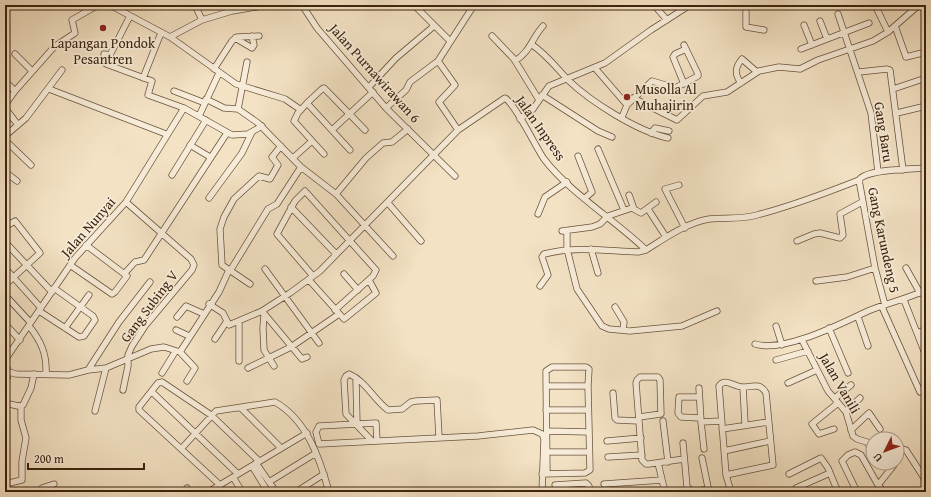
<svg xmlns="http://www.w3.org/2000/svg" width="931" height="497" viewBox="0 0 931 497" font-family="'Gentium Book Plus',serif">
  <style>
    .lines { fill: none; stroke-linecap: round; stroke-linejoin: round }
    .minor-casing { stroke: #6a533c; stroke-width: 7 }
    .minor { stroke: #f7ecd9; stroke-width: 5.5 }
    .poi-dot { fill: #8f2418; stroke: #f7ecd9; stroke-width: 1.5 }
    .labels { text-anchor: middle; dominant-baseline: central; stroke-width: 3.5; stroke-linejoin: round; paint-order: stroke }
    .poi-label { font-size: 14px; fill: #3c230e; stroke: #f7ecd9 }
    .street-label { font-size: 14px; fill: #3c230e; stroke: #f7ecd9 }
  </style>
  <rect width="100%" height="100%" fill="#f3e2c4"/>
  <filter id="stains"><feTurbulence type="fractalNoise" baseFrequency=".005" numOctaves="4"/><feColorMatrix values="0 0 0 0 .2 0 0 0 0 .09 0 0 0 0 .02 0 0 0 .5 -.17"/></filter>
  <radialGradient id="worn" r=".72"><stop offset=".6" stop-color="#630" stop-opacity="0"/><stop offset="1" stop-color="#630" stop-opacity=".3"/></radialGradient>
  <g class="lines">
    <g class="minor-casing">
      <path id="minor" d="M110,5L170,37L202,20L232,11L268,5
        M195,5L202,20
        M302,5L317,28L386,108L455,176
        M414,5L450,41
        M654,5L667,20
        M746,5V27L764,30
        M875,5L888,32
        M838,14L871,113L878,172
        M820,21L827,39
        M804,25L812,45
        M895,26L906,57L926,52
        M492,36L514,59L539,100
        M170,37L236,84L285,99L301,110
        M235,38L252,48L254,45L252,36
        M531,44C546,54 556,67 568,80C591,102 637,131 668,138
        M801,49L869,23
        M15,54L32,71
        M104,54L110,55L130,16
        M438,61L455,85L439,102L458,130
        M515,61C530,52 532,38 543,26
        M106,64L152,81L148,95L184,108L232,135L248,134L262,126
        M595,68L627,105
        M214,69L232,41L237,37L259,36
        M859,72L887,69L890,70L903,170
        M143,78L161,33
        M5,81L15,91L54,47L75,33L72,20L98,5
        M741,83C734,74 735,67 742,59L757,72
        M684,84L673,57L675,54L686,49
        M369,87L396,58L434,26
        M49,89L166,134
        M893,89L926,78
        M174,91L205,103
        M542,95L598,131L612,137
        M633,98L677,120L703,96L727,92L759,71L779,67L800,69L818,60L873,41L888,32L919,5
        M206,99L224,108L238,109L258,123L301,167L336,194L393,256
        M307,103L322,89L324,88L365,130
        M5,105L15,91
        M5,108L18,125
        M386,108L406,90L410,82L438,61L474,5
        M238,109L247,62
        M897,113L926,106
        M199,116L219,73
        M622,117L627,105L652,81L675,88L698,76V74L684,45
        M520,119L533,109L549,86L605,63L651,30L690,5
        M332,130L373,92
        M651,133L655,128L669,131
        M5,136L26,118L62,70
        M5,140L31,165
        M190,145L210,157
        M598,149L624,210
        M324,154L294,121L298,113L307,103L350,150
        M578,156L592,192L585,198
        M293,158L312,141
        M5,172L17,181
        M172,175L206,120
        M859,180L875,268L885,305
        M679,185L665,189L685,228
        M336,194L366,158L383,143L392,142L408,129
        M629,195L634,209
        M209,198L242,153L252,132
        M388,203L421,241
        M291,207L336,254
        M648,209L666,237
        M538,214L545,197L567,182
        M5,227L15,221L40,253L5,285
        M562,231L592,227L600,224L608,216L632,208L641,213L656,202
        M567,231V249L577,289L602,326L609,329L630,331L682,326L717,311
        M797,241L814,234L820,233L840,238L843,235L840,214L862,202
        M5,242L52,292
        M591,249L598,273
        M70,265L112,294L115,292L127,276L86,245
        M5,268L41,308
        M906,268L920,293
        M265,269L319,343
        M230,271L268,209L277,204L301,167
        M124,274L135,262L144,260L227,133
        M344,274L358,290
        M313,276L277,234L295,201L305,191L376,270L373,276L335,310
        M309,280L344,319L376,293L369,280
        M816,281L847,277L875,268
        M250,284L222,265L220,229L224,217L234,199L259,176L270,179L278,165L272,157L281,146
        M540,286L548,275L542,257L544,254C576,246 606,251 638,252L646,250C665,238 686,223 709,219C726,217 739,220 757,215C792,206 826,193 859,180C866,169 912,169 926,168
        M5,295L30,322
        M904,300L926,356
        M209,304L223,313L229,325L262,311L290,293L320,271L458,130L505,98C516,105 535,146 544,159C570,193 615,220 646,250
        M615,307L624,322L623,330
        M882,307L920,392
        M39,311L79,337L84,336L95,320L93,316L54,288
        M262,311L302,359L307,357
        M264,315L263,328L264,350L274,366
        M177,317L186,306L204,314
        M858,317L868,346
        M239,322V361
        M5,324L20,340
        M29,326C41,341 47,354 46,374
        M776,326L782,345
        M65,328L89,295
        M829,328L848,373
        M176,330L189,336
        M918,333L926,329
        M215,339L227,321
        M802,340L828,391L846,412L853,436L857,439L867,442L873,452
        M755,344C784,353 840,324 868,311C887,303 907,299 926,290
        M180,352L195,368L187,381
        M5,360L75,258L126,202L184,108
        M776,360L808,351
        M5,364L9,372
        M248,368L291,347L339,314
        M88,370L119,322L150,282
        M9,372L16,374L69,375L88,370L106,368L151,349L164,347L180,352L219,292L229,270
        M162,373L175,352
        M356,380L357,424L319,426L316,432L319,444L478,436L533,430L542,434L544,439L542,492
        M788,383L817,370
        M5,384L9,372
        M743,387L745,424
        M699,388L701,422L721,421
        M123,390L128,366V355L132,346L145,326L192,270L194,265L191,259L126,202
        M152,392L238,474
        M613,393L615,418L617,420L639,421
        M699,397H679L678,413L681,417L700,418
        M835,398L851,385
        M5,403L18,406L23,405L31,388L34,374
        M241,408L281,448
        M546,410H588
        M95,411L106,368
        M846,412L860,398
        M639,417L661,414L660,380L658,377H640L637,380L636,383L642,460L646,464H649L684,459
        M663,421L668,462
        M701,422L704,449
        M357,424L376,423L377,441
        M722,429L768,422
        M834,429L819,434L812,424L838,403
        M851,430L869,413L880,429
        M548,431L589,432
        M372,441L346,414L344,380L346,376L349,374C366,381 373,399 388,410L402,409L411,402L416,401L437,400L439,437
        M607,441L641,438
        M683,443L687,487L693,492
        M181,449L216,411L275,402C307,420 320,459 329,492
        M724,451L770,441
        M548,452H589
        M897,452L903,449L906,450L926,481
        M608,457L642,455
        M702,458L709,492
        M256,463L276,492
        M658,463L665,492
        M252,466L268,492
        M547,473L546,371L552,367H586L589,369L588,386
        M542,474L585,473L590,470L588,386H547
        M789,474L821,458L828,468L838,492
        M726,475L773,465L766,393C760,382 752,387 743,387C734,387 725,377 719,386L726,475L731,492
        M233,477L242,492
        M269,482L316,453
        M5,484L22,480V461L26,438L21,420V406
        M604,484L662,480
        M220,485L139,410V407L158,383L162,382L211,415L259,461
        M555,485L586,483L589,486V492
        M187,488L189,492
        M796,488L830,473
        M39,492L42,488L54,484
        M208,492L307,433
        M296,492L324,474
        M696,492L707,489
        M830,492L837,489
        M857,492L842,461L848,455L855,452L861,455L878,485
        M884,492L878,485L894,465"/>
    </g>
    <use href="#minor" class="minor"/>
  </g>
  <g class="poi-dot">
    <circle cx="103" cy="28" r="4"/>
    <circle cx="627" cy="97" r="4"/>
  </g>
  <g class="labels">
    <g class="poi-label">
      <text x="103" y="43">Lapangan Pondok<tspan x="103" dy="16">Pesantren</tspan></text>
      <text x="635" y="89" text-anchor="start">Musolla Al<tspan x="635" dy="16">Muhajirin</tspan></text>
    </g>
    <g class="street-label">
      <text transform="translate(375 73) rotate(48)">Jalan Purnawirawan 6</text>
      <text transform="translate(541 128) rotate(55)">Jalan Inpress</text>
      <text transform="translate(884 132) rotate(81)">Gang Baru</text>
      <text transform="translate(88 227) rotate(-49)">Jalan Nunyai</text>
      <text transform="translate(884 240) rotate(78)">Gang Karundeng 5</text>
      <text transform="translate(149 306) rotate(-53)">Gang Subing V</text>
      <text transform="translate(840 383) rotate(60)">Jalan Vanili</text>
    </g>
  </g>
  <rect width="931" height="497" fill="none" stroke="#f3e2c4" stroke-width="20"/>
  <rect x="6" y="6" width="919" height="485" fill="none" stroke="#3c230e" stroke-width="2"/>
  <rect x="10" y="10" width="911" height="477" fill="none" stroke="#3c230e"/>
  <g transform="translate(885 451) rotate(228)"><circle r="19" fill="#f7ecd9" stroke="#ac9c88"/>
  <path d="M0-3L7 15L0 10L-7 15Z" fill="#8f2418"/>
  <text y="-6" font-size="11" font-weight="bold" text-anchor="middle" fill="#3c230e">U</text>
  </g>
  <path d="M28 463v6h116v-6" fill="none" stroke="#3c230e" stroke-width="2"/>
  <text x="34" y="463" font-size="12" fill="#3c230e" stroke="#f7ecd9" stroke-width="3" paint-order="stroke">200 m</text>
  <rect width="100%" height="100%" filter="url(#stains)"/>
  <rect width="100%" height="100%" fill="url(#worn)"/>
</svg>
